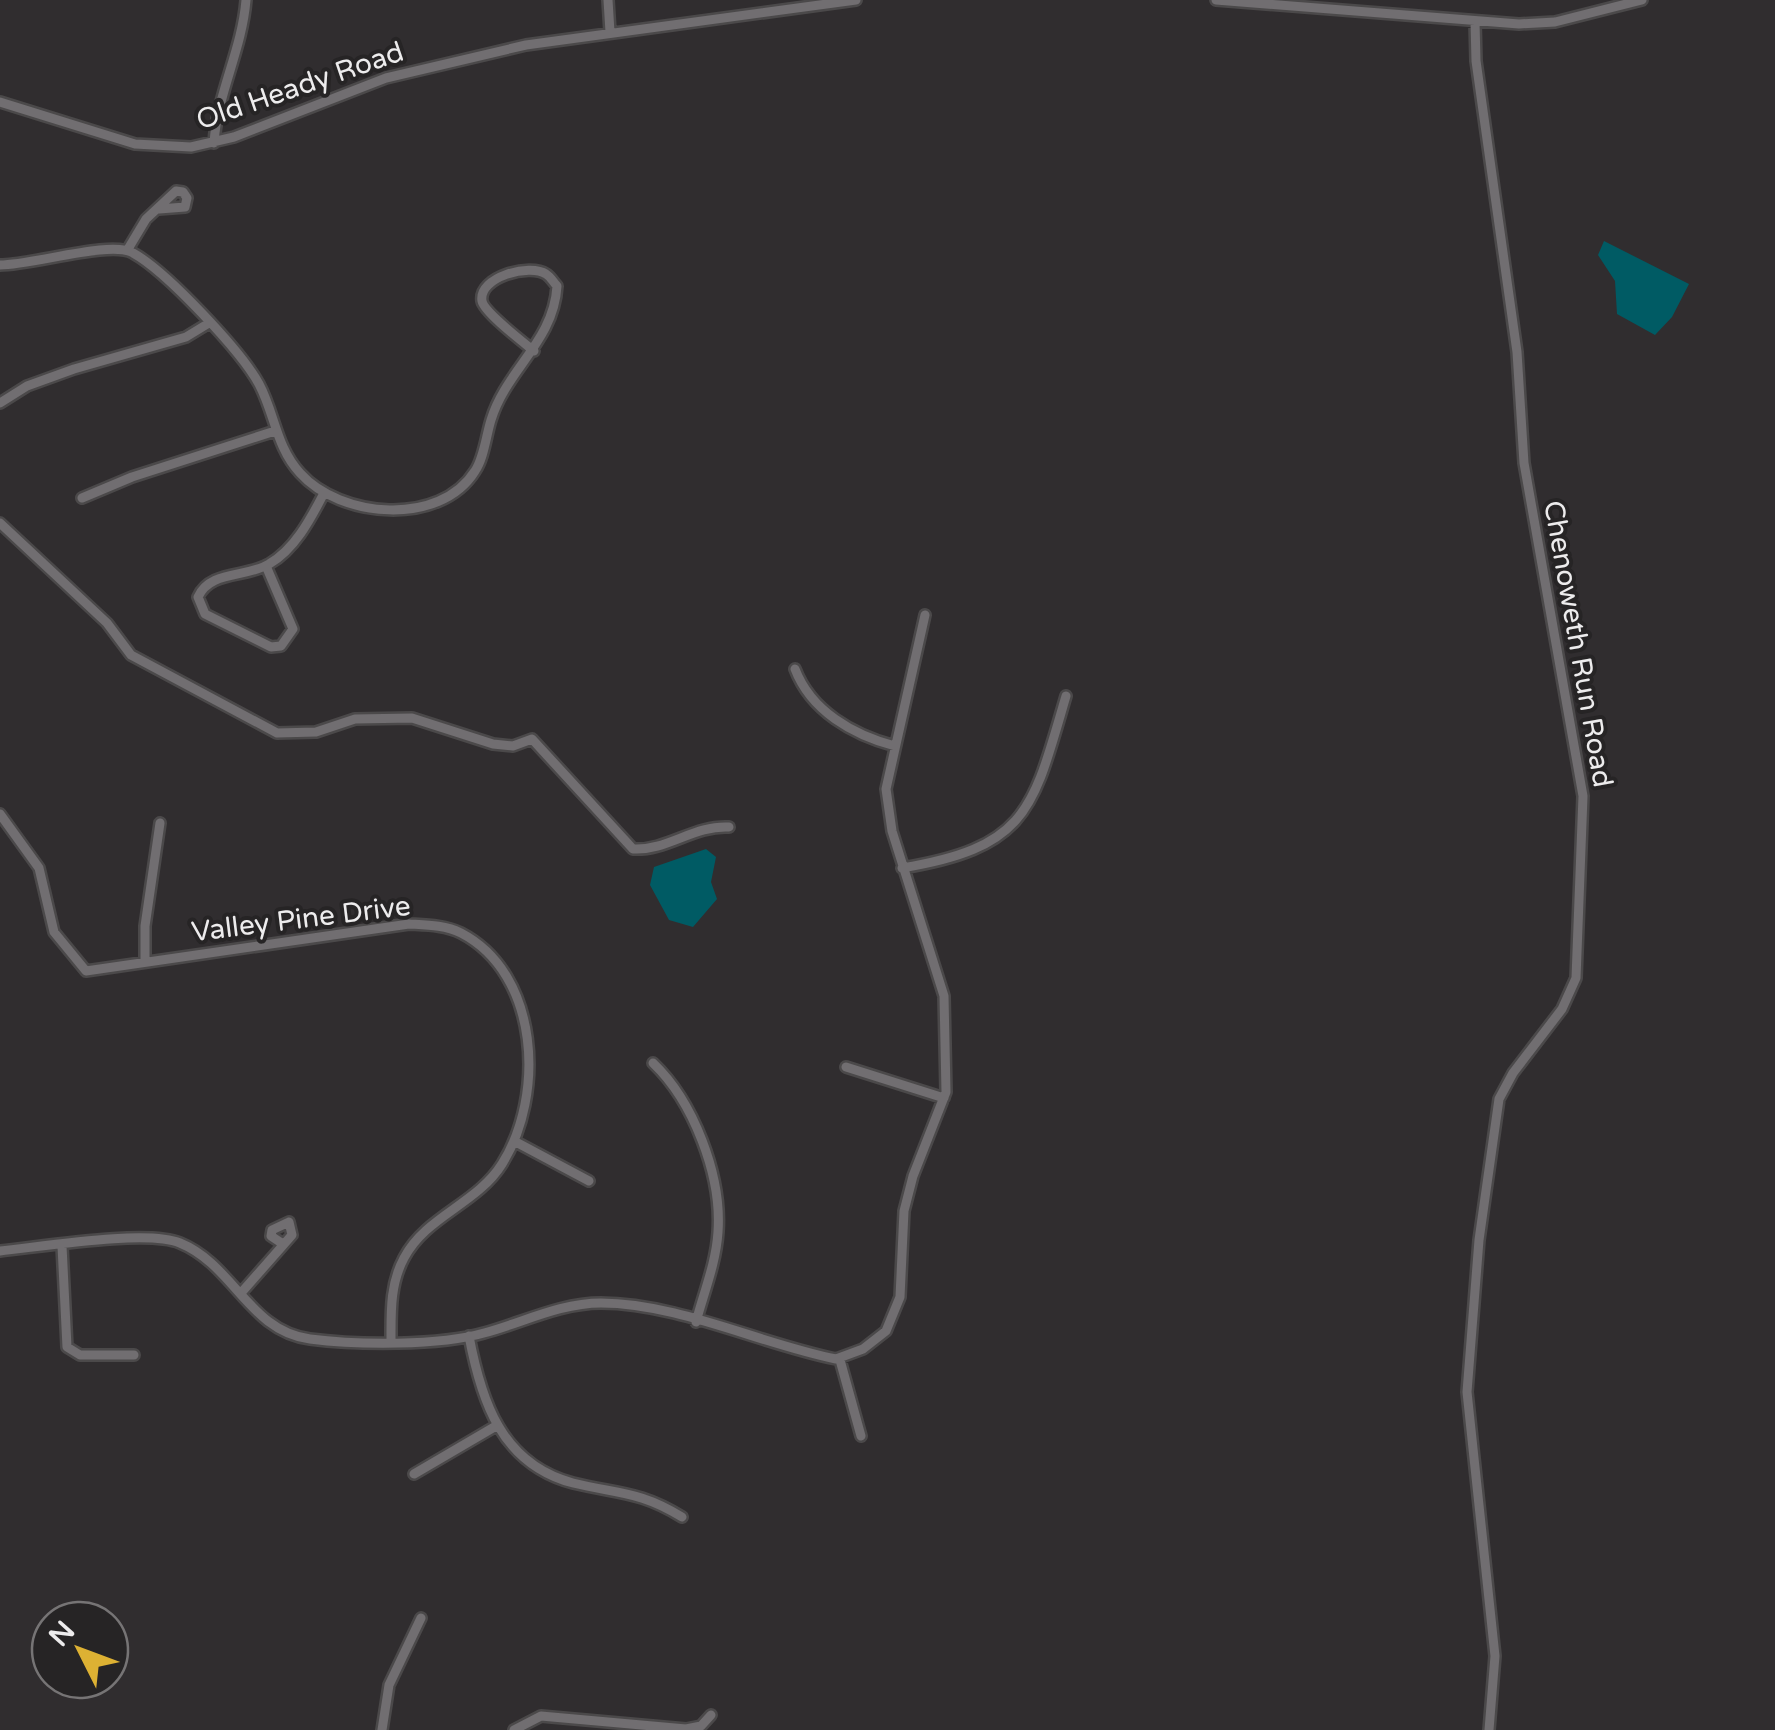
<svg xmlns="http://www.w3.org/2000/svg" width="1775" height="1730" viewBox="0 0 1775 1730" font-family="'Varela Round',sans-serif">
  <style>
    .water { fill: #005b64 }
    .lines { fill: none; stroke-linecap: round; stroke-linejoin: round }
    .minor-casing { stroke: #4b494a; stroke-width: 14 }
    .minor { stroke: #716e71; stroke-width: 9 }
    .labels { text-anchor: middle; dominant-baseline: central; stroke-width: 8; stroke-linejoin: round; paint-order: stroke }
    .street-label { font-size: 28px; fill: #edeced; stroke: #262425 }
  </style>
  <rect width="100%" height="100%" fill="#302d2f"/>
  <path class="water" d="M1604,241L1689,284L1672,317L1655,335L1617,314L1615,281L1598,255Z
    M706,849L716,857L711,882L717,899L693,927L669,920L650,885L654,867Z"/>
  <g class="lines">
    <g class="minor-casing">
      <path id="minor" d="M608,0L610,32
        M1216,0L1519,24L1555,22L1642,0
        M1475,22L1476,61L1517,352L1524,463L1583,796L1576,978L1562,1009L1513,1073L1499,1099L1479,1240L1467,1392L1495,1656L1489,1730
        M0,102L135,144L191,147L234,137L386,78L526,45L856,0
        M214,143C217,94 242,50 246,0
        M128,249L146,219L176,191L183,192L187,198L185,207L159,209
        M0,265C34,265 111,240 133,253C166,271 241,351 259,384C275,414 276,447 300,473C340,518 440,527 475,471C484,458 486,436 491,420C506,370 554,341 557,286C553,282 551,277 546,274C530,263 478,277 482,301C484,312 523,342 534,351
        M0,403L27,386L74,369L186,337L209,323
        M82,498L132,477L275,431
        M0,523L107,623L131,655L277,733L316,732L355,719L412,718L493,744L513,746L532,739L633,849C667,851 694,825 729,827
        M266,566L293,629L281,646L271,647L205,614L198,597C210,570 246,578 269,564C294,550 310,520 323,495
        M795,669C811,711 853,735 895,746
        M0,814L39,868L54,932L86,971L409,924C426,925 445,925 461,933C540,974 545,1096 502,1164C477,1204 426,1216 404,1258C390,1284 391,1312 391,1340
        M902,868C1029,847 1033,808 1066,696
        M145,960V926L160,823
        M653,1063C693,1101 722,1175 718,1232C716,1263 704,1292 696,1322
        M846,1067L944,1098
        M514,1141L589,1181
        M62,1246L67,1347L80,1355H134
        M0,1251C40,1247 147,1229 180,1243C234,1265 249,1331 310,1339C357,1345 439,1346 484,1333C522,1323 560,1303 601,1303C677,1303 761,1344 836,1359L863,1349L886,1331L900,1297L904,1211L913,1176L946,1092L944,996L892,831L886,789L925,615
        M241,1293L292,1235L289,1222L272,1230L271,1236L283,1244
        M469,1336C481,1400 501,1464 573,1483C618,1494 640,1491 682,1517
        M840,1360L861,1436
        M414,1474L496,1426
        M382,1730L389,1685L421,1618
        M514,1730L541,1716L686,1729L701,1726L711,1715"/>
    </g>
    <use href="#minor" class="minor"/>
  </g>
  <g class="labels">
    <g class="street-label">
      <text transform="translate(300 86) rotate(-19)">Old Heady Road</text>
      <text transform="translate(1578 644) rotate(80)">Chenoweth Run Road</text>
      <text transform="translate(301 919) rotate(-7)">Valley Pine Drive</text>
    </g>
  </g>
  <g transform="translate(80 1650) rotate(312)"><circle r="48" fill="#262425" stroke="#767475" stroke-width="2.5"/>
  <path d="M0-8L18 38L0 25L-18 38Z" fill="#ddb133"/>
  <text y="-15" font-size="28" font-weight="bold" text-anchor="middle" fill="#edeced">N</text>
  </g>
</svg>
